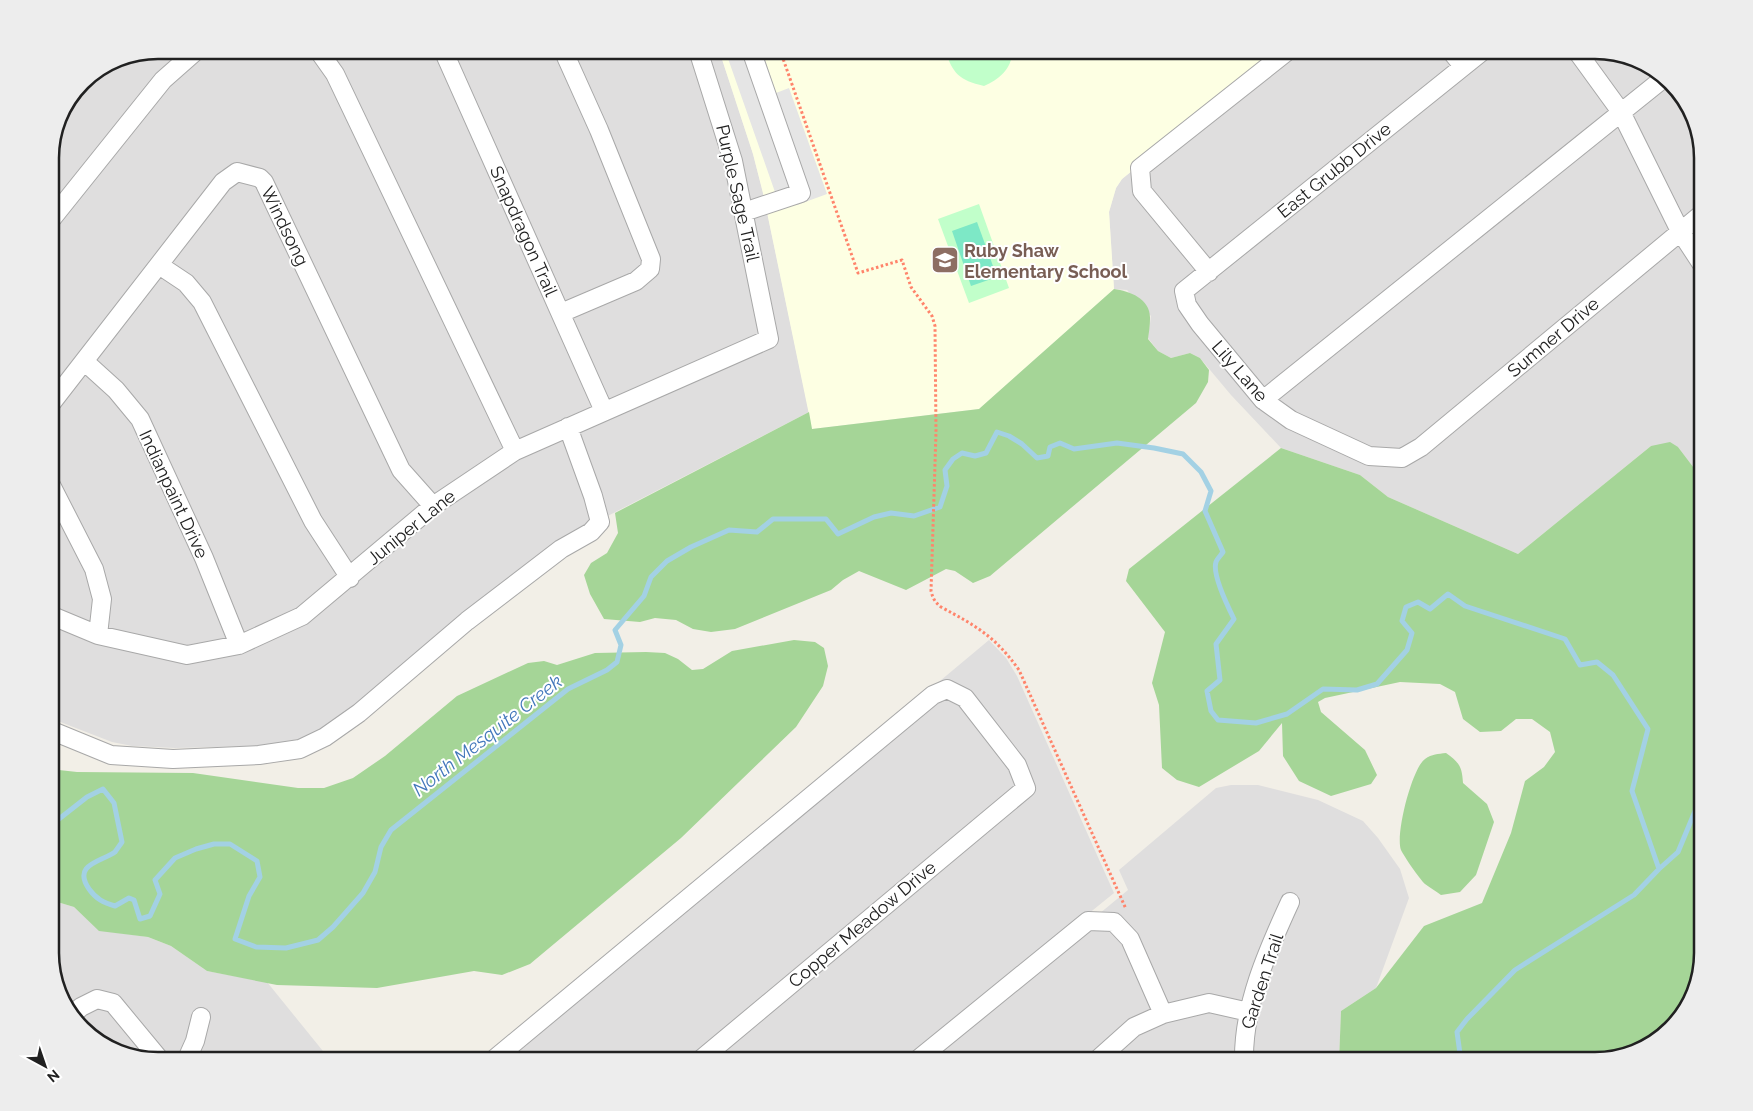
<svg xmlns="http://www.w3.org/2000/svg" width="1753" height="1111" viewBox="0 0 1753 1111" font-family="Raleway,sans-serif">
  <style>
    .residential { fill: #dfdede }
    .education { fill: #fdffe3 }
    .forest { fill: #a5d597 }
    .park { fill: #c1ffca }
    .pitch { fill: #7de8c6 }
    .parking { fill: #e5e5e5 }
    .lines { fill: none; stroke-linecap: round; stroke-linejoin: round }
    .stream { stroke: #a3d1e4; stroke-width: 5 }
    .minor-casing { stroke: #a8a8a8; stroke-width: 20 }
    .path { stroke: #ff846b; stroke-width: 3; stroke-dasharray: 2.5 2.5; stroke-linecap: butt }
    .minor { stroke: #fff; stroke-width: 18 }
    .labels { text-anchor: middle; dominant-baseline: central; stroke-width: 4; stroke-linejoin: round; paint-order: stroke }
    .street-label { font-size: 18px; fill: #212121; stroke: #fff }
    .education-label { font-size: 18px; font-weight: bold; fill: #785e54; stroke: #fff; text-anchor: start }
    .water-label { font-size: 19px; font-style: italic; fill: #4277bb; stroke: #fff }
    .rim { fill: none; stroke: #212121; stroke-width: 2.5 }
  </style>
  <rect width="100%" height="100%" fill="#f2efe7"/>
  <path class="residential" d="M158,50H719L753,154L763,193L809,412L567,537L347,715L305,738L260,746L175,748L132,746L112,742L50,718V151L58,116L82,81L117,58Z
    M1281,50H1595L1655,68L1689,104L1703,158V480L1678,447L1651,446L1518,554L1388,497L1360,475L1281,448L1231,395L1200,358L1190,353L1171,358L1158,351L1148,338L1151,316L1127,290L1114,289L1109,212L1116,188L1122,179Z
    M989,640L1006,658L1017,676L1114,893L907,1061H485Z
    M1231,785H1258L1318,800L1363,821L1378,838L1400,869L1409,898L1376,988L1341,1011L1339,1061H921L1128,890L1119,870L1216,788Z
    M54,901L74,907L99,930L148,937L171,946L207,971L267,982L331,1061H158L98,1043L64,1007L50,960V902Z"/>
  <path class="education" d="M719,50H1281L1122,179L1116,188L1109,212L1114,289L979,409L812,429L763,193L753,154Z"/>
  <path class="forest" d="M1114,289C1130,291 1151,299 1150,319C1150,325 1149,332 1148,339L1158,351L1171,358L1190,353L1200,358L1209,370L1208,382L1196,403L990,576L973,583L955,571L946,569L906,590L859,571L843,580L831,590L735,629L711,632L693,629L676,620L655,618L640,622L604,619L590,594L584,575L591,563L607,553L618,533L615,513L809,412L812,429L979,409Z
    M1670,442L1678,447L1703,480V953L1685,1013L1649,1047L1595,1061H1339L1341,1011L1376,988L1424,926L1482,903L1511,833L1525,781L1544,767L1555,752L1550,732L1532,719H1516L1501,731L1480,732L1463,719L1455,692L1440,684L1400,682L1325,698L1318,702L1321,712L1365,750L1377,775L1371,784L1331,796L1299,781L1283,756L1282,723L1259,751L1199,787L1177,780L1162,768L1159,705L1152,683L1165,632L1126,581L1129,569L1281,448L1360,475L1388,497L1518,554L1651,446Z
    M794,640L815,642L824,648L828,666L823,686L796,727L681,838L530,964L502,975L474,971L377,988L277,985L207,971L171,946L148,937L99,931L74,907L54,901L50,902V769L77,772L193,773L298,788H324L353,778L385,756L457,696L528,663L544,661L557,665L595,653L646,652L665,653L678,659L692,670L703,669L732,651Z
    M1446,753C1460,763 1462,767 1463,783L1487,804L1494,822L1476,875L1460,892L1441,895C1436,891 1430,888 1425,884C1419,878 1405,858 1401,850C1395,835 1412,768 1425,759C1432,754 1438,754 1446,753Z"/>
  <path class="park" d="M945,50H1012C1013,68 999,80 984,86C959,80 953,74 945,50Z
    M979,204L1009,288L969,303L938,219Z"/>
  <path class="pitch" d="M977,222L997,277L971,286L952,231Z"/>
  <path class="parking" d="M725,50H762L776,93L789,88L827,194L797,205L790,188L775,192Z"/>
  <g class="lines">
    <path class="stream" d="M50,826L87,797L103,789L114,803L122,842C120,845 117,849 115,852C101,862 72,864 89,889C96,899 104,903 115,906L129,898L134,900L140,919L150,916L160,894L155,880L175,858L196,849L214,844H230L257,861L260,877L249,896L235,939L256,947L286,948L318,940L333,927L363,893L375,872L381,847L391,830L568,689L607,670L617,662L621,645L615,630L644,596L651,577L667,561L691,547L729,530L757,532L773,519H826L838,534L874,517L891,513L914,516L940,507L947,486L945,470L953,459L962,453L975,456L986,453L997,432L1009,436L1022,444L1037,458L1048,456L1050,447L1060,443L1074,449L1117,443L1154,448L1183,454L1201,472L1211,491L1205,511L1223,552C1221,555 1217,559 1216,562C1212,574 1228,607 1234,619L1216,644L1220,680L1207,691L1211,711L1218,720L1256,723L1287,714L1323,689L1357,690L1377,684L1407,650L1412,633L1402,621L1406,607L1418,602L1430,609L1448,594L1465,606L1565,639L1580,665L1597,662L1613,675L1648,729L1632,791L1659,869L1634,895L1515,970L1467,1019L1457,1032L1461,1061
      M1659,869L1678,852L1703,792"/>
    <g class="minor-casing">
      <path id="minor" d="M318,50L335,74L515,451
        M443,50L604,411
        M1450,50L1463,66
        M1484,50L1184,291L1187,305L1200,324L1263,400L1291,420L1369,456L1402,458L1421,447L1703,213
        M1576,50L1621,112L1680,231L1703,266
        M744,212L801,193L751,50
        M50,221L163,80L197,50
        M159,265L186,283L202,302L313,521L350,578
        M1209,272L1142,191L1140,168L1289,50
        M561,313L636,281L650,269L651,259L599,130L563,50
        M84,361L116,390L140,419L204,558L239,645
        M1263,400L1664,78
        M50,405L223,182L237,172L260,178L264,182L401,470L433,506
        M50,483L94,569L102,599L98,635
        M50,615L98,635L187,655L239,645L302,616L433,506L515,451L769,339L733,161L698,50
        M50,730L111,755L173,759L259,755L300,749L325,737L359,713L467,621L561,549L591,532L600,522L593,496L568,427
        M72,1015L81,1007L97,999L113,1003L161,1061
        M186,1061L195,1041L201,1017
        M492,1061L933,695L947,689L965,698L1017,765L1026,788L699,1061
        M916,1061L1088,921L1114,922L1130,939L1163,1014
        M1096,1061L1134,1027L1163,1014L1209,1003L1249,1012
        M1244,1061C1243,1006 1267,952 1290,902"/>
    </g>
    <path class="path" d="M780,50L858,273L902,260L911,287L932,316L935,326L936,432L931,591C933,599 935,602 941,607C976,626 995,636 1019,670L1126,909"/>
    <use href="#minor" class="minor"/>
  </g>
  <defs>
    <g id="school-square" transform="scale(1.4375)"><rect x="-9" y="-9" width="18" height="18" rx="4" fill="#8d6e63" stroke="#fff"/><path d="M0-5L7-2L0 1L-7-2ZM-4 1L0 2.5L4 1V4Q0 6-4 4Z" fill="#fff"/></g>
  </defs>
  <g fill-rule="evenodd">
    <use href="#school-square" x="945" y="260"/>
  </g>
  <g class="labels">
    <g class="street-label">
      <text transform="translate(1334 170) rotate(-39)">East Grubb Drive</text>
      <text transform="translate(738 193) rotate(77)">Purple Sage Trail</text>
      <text transform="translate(285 226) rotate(64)">Windsong</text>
      <text transform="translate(524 231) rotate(66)">Snapdragon Trail</text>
      <text transform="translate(1553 337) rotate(-40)">Sumner Drive</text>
      <text transform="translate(1240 371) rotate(49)">Lily Lane</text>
      <text transform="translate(174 494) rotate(65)">Indianpaint Drive</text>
      <text transform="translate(411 527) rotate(-39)">Juniper Lane</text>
      <text transform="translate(862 924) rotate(-40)">Copper Meadow Drive</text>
      <text transform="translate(1262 981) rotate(-72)">Garden Trail</text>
    </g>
    <g class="education-label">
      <text x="964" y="250">Ruby Shaw<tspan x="964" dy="21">Elementary School</tspan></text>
    </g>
    <g class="water-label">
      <text transform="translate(487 735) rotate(-38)">North Mesquite Creek</text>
    </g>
  </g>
  <path d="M0 0H1753V1111H0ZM158 59H1595A99 99 0 0 1 1694 158V953A99 99 0 0 1 1595 1052H158A99 99 0 0 1 59 953V158A99 99 0 0 1 158 59Z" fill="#ededed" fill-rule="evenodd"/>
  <path class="rim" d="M158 59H1595A99 99 0 0 1 1694 158V953A99 99 0 0 1 1595 1052H158A99 99 0 0 1 59 953V158A99 99 0 0 1 158 59Z"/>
  <g transform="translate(45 1066) rotate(140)" stroke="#ffffff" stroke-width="4" paint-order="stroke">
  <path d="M0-4L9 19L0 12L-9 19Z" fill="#212121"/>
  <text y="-8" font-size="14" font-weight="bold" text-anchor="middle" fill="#212121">N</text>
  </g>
</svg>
